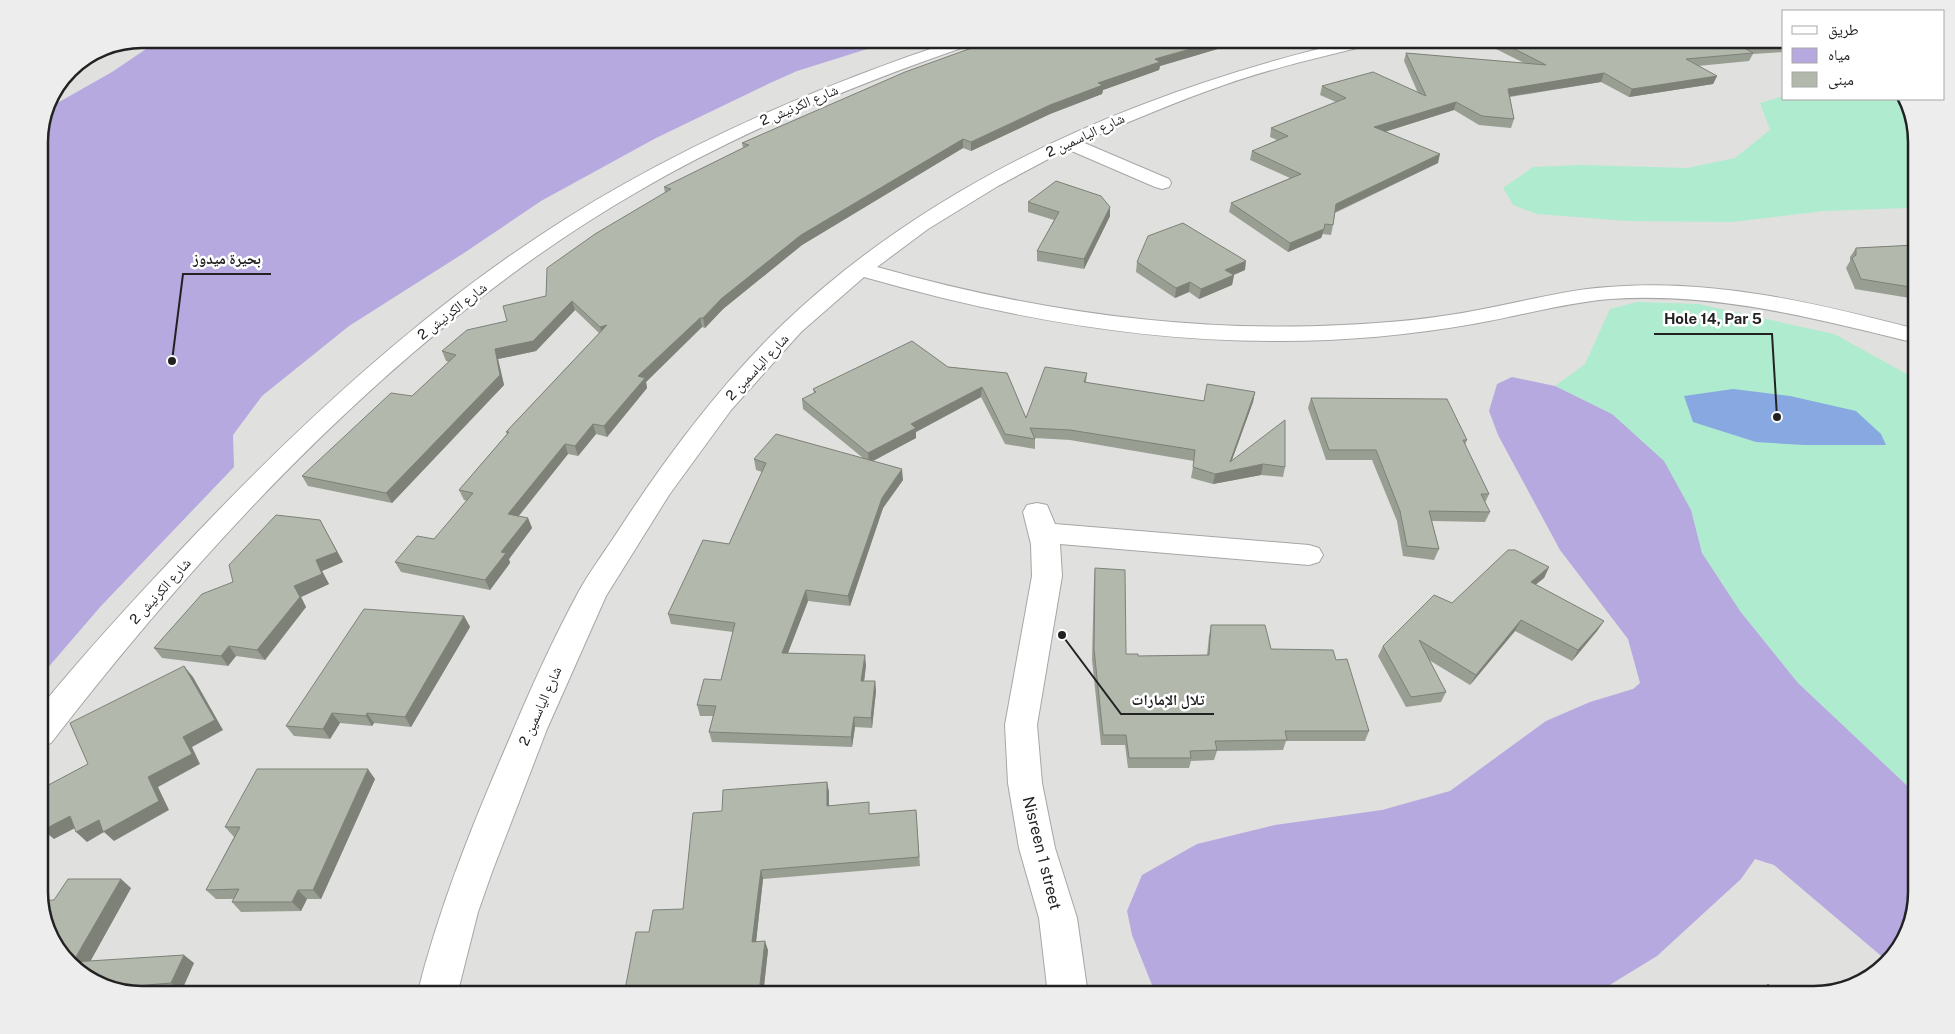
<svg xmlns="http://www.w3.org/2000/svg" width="1955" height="1034" viewBox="0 0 1955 1034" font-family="'Public Sans','Noto Naskh Arabic',sans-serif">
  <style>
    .residential { fill: #e0e0df }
    .grass { fill: #afebce }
    .pitch { fill: #87a8e1 }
    .water { fill: #b6a9df }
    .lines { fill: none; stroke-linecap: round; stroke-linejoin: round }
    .minor-casing { stroke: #a6a6a6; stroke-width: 2 }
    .minor { fill: #fff; fill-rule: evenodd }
    .wall { fill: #999e93 }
    .shaded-wall { fill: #7d8178 }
    .building { fill: #b2b8ab; stroke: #7d8178 }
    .labels { text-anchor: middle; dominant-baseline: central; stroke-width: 5; stroke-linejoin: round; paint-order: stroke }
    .street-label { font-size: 14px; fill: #222; stroke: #fff }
    .near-street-label { font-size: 16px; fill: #222; stroke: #fff }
    .rim { fill: none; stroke: #222; stroke-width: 2.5 }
    .leader { fill: none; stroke: #222; stroke-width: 2 }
    .callout-dot { fill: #222; stroke: #fff; stroke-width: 2 }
    .callout-label { font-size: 15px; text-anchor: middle; font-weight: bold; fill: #222; stroke: #fff; stroke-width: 5; stroke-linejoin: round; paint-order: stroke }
  </style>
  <rect width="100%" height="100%" fill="#ecf2e9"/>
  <path class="residential" d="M141,39H1784V99H1904L1916,135V893L1906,938L1870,978L1814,995H141L96,985L56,950L39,900V135L47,102L69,69L102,46Z"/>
  <path class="grass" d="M1784,96V99H1904L1916,135V205L1908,208L1824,211L1732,222L1627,221L1537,214L1513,205L1503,188L1533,167L1582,165L1687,168L1735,158L1770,130L1760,103Z
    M1637,302L1698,304L1834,334L1916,379V794L1798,683L1740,611L1702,553L1691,510L1612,414L1555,386L1585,364L1610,309Z"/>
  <path class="pitch" d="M1733,389L1790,396L1856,411L1881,434L1886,445H1804L1756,442L1693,422L1684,396Z"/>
  <path class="water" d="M161,39H899L797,71L768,84L656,138L541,201L464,253L349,326L262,396L233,435L234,467L101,606L39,678V135L45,110L112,72Z
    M1512,377L1555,386L1612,414L1664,461L1691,510L1702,553L1740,611L1798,683L1916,794V893L1906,938L1886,960L1774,865L1755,859L1741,879L1657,956L1608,986L1587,995H1156L1132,935L1127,911L1142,875L1197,844L1275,825L1382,810L1450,791L1546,721L1590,702L1633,689L1640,683L1628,639L1560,550L1498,435L1489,411L1497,384Z"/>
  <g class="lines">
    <g class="minor-casing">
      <path id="minor" d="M960,39H981L979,42C861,82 745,129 637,192C410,323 210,537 51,743L39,747V709C87,650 138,595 190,540C318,405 461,275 624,184C731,124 844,77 960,39Z
        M1359,39H1384L1382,42C1329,55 1275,67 1224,85C1175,102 1128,122 1082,142L1169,179L1171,183L1169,187L1162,189L1155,187L1067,149L998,186L928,229L877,267C1029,310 1183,333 1342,325C1387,323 1433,319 1478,310C1522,302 1564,290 1608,287C1713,278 1815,303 1916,329V343C1813,318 1717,292 1610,299C1563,303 1519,316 1473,324C1410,335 1345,341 1281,341C1139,342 1000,316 864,277L801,332L731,410L669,495L606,596L547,729L492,872L478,912L457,995H417C439,907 473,823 509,740C530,690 553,639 579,591C592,568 608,547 622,525C669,453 721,384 783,324C941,173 1149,88 1359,39Z
        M1037,503L1047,505L1055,524L1309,545L1319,548L1323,555L1319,562L1309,565L1060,544L1062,576L1037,725L1042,783L1055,848L1077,918L1088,995H1048L1039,918L1019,848L1008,783L1005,725L1032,576L1031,544L1023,512L1027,505Z"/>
    </g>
    <use href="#minor" class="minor"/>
  </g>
  <path class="wall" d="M1000,39H1251L1221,46V48L1160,66L1159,70L1103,90L1102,94L1050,114L971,151L963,148L802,245L723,309L705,328L702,327L646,382L647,388L607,437L596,434L578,456L568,454L519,516L528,518L532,528L509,559L510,563L490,590L401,572L395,562L434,539L467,501L464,500L459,490L507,434L506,432L599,333L575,310L536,351L498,359L504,385L392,503L308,486L302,476L412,396L449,362L446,361L442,351L507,321L546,296L665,193L664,187L743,148L742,143Z
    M1495,39H1784V52L1753,54L1749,61L1698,66L1717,76L1713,84L1629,97L1601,82L1510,97L1514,119L1511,128L1479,125L1454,110L1386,131L1438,163L1335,213L1333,225L1331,235L1323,234L1321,238L1288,252L1229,212L1231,203L1290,178L1250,160L1252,151L1277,140L1270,137L1271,128L1336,102L1320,95L1322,86L1418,93L1404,61L1406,53L1524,63L1492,47Z
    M1028,202L1110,207V216L1084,269L1037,261V251L1054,220L1028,212Z
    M1916,245V299L1855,289L1846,268L1850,261V257L1856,248Z
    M1137,262L1245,270L1234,275L1232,285L1199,299L1189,292L1175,298L1136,272Z
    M948,367L1007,373L1026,418L1087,373L1086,383L1204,401L1255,392L1253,402L1232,460L1285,467L1283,477L1261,475L1213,484L1191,478L1194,461L1070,440L1035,438V449L1005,444L981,397L916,432V438L873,461L903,480L883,508L850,606L808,601L788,653L866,665L864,681H875L876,691L872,728L855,727L852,747L712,742L709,732L713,716H700L697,705L721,680L733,632L671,624L668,614L729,544L762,472L756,470L754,459L863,458L803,409L802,399L814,393L813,389Z
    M1311,398L1467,440L1465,445L1489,494L1485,503L1490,512L1485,522L1432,521L1439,549L1434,560L1403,556L1397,521L1372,460H1326L1308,408Z
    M326,531L343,562L322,571L329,584L301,597L306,607L265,660L236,656L228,666L162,658L154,648L233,582Z
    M1549,567L1544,578L1535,585L1604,621L1597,631L1572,661L1515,631L1470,685L1429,660L1446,692L1441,702L1406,707L1378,656L1383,646L1452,603Z
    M1095,568L1126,654L1138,656L1207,655L1209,636L1211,625L1271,649L1336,660L1369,731L1365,741H1286L1283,750L1217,751L1214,760L1191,761L1189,768H1128L1125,745H1101L1092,660L1094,578Z
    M464,616L470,627L411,727L374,723L372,726L340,723L330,739L294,736L286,726Z
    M375,779L321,899H307L301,911L241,912L232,902L234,899H216L206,890L234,837L225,827Z
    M827,782L829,792V806L870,814L916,810L920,866L763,879L756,942L768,950L763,995H624L649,932L683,909L722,811Z
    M131,888L90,961L194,963L181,992L140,995L96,985L54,900Z
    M1768,984L1781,995H1755Z"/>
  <path class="shaded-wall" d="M1222,39H1251L1221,46V48L1160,66L1159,70L1103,90L1102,94L1050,114L971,151V142L1098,83L1155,59Z
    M128,41L129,44L64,76L69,69L101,47Z
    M1604,73L1601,82L1505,97L1508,89Z
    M1717,76L1713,84L1629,97L1632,89Z
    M1456,102L1454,110L1372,136L1374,127Z
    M963,139V148L802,245L723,309L705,328L703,318L721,299L801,235Z
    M1440,154L1438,163L1333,213L1336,204Z
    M1110,207V216L1084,269V259Z
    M1324,229L1321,238L1288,252L1290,243Z
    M1246,261L1245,270L1223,279L1225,270Z
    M1234,275L1232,285L1199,299L1201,289Z
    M1190,282L1189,292L1175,298L1176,288Z
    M572,301L575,310L536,351L498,359L504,385L392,503L386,493L495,349Z
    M700,318L702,327L646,382L647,388L607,437L604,426L638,376Z
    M607,325L603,336L600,327Z
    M982,387L981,397L916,432V438L869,463L868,453L911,424Z
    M1255,392L1253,402L1228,471L1263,464L1261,475L1213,484L1215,474L1230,462Z
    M593,424L596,434L578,456L575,446Z
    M565,444L568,454L512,524L508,514Z
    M902,469L903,480L883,508L850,606L848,596L882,498Z
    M528,518L532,528L509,559L510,563L490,590L485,580L501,552Z
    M320,520L343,562L322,571L329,584L301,597L306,607L265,660L257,650L294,586L316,560Z
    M1549,567L1544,578L1525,593L1531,582Z
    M806,590L808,601L784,663L782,653Z
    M464,616L470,627L411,727L405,717Z
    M1521,620L1515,631L1470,685L1476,675Z
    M1604,621L1597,631L1572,661L1578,650Z
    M229,646L236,656L228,666L221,656Z
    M865,655L866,665L863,691L861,681Z
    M184,666L193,677L223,730L192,747L200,764L158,787L169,810L114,841L104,832L87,842L76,832L148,777L183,737Z
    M875,681L876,691L872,728L871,718Z
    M332,713L340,723L330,739L323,729Z
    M367,713L374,723L372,726L366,716Z
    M854,717L855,727L852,747L851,737Z
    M368,769L375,779L321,899L313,890Z
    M827,782L829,792V815L827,806Z
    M70,816L81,825L54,839L43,830Z
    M761,870L763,879L755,951L752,942Z
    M121,879L131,888L85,971L73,962Z
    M298,890L307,899L301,911L292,902Z
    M765,941L768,950L763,995H760L759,993Z
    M184,955L194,963L181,992L171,983Z"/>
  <path class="building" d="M1000,39H1222V40L1155,59L1160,62L1098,83L1103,85L1050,105L971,142L963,139L801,235L721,299L703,318H700L638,376L645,378L604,426L593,424L575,446L565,444L508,514L528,518L501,552L506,553L485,580L395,562L417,536L434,539L473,493L459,490L509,432H506L607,325L600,327L572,301L533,341L495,349L500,375L386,493L302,476L391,393L412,396L456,355L442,351L467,330L507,321L503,306L546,296L547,268L595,234L671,189L664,187L749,145L742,143L905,72L966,50Z
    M1495,39H1784V44L1741,46L1753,53L1686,59L1717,76L1632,89L1604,73L1508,89L1514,119L1482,116L1456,102L1374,127L1440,154L1336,204L1333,225L1325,224L1324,229L1290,243L1231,203L1301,174L1252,151L1288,136L1271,128L1346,98L1322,86L1373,72L1426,96L1406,53L1546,65Z
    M1056,181L1101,196L1110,207L1084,259L1037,251L1059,212L1028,202Z
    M1183,223L1246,261L1225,270L1234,275L1201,289L1190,282L1176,288L1137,262L1148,236Z
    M1916,245V288L1861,279L1852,258L1856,255V248Z
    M912,341L948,367L1007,373L1026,418L1045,367L1087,373L1084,382L1204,401L1207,384L1255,392L1230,462L1285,420V467L1263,464L1215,474L1193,467L1195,450L1070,430L1030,428L1035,439L1005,434L982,387L911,424L916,428L868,453L802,399L816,392L813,389Z
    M1311,398L1447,399L1467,440H1463L1489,494H1481L1490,512L1429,511L1439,549L1407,546L1400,511L1376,450H1329Z
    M776,434L902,469L882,498L848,596L806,590L782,653L865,655L861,681H875L871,718L854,717L851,737L709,732L716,706L697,705L704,679L721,680L735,623L668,614L703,540L729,544L766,463L754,459Z
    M276,515L320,520L337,552L316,560L322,574L294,586L300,597L257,650L229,646L221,656L154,648L202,594L233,582L229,565Z
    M1508,550H1515L1549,567L1531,582L1604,621L1578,650L1521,620L1476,675L1419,640L1446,692L1411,697L1383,646L1434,595L1452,603Z
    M1095,568L1125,570L1126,654H1138V656L1209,655L1211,625H1265L1271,649L1333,650L1336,660L1347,659L1369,731H1285L1287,740L1215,741L1217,750L1190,751L1191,758H1129L1126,735H1103L1094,649Z
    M364,609L464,616L405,717L367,713L366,716L332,713L323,729L286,726Z
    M184,666L215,720L183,737L192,754L148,777L159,801L103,832L99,820L76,832L70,816L43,830L39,818V790L88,764L70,723Z
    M257,769H368L313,890H298L292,902H232L239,889L206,890L240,827H225Z
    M827,782V806L869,802V814L916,810L919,857L761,870L752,942L765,941L759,993L740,994V995H624L636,932H649L653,910L683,909L693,813L722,811L723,790Z
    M68,879H121L73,962L184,955L171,983L111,988L96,985L56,950L39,901L54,900Z
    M1768,984L1781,995H1758Z"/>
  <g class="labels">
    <g class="street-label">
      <text transform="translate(799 105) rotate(-23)">شارع الكرنيش 2</text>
      <text transform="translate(1085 135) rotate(-25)">شارع الياسمين 2</text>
      <text transform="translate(452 311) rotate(-38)">شارع الكرنيش 2</text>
      <text transform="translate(757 367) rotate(-47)">شارع الياسمين 2</text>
      <text transform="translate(160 591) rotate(-48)">شارع الكرنيش 2</text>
      <text transform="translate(540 706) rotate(-66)">شارع الياسمين 2</text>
    </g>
    <g class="near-street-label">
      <text transform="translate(1042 853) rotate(76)">Nisreen 1 street</text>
    </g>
  </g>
  <path d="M0 0H1955V1034H0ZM142 48H1814A94 94 0 0 1 1908 142V892A94 94 0 0 1 1814 986H142A94 94 0 0 1 48 892V142A94 94 0 0 1 142 48Z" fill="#ededed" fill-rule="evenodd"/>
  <path class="rim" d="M142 48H1814A94 94 0 0 1 1908 142V892A94 94 0 0 1 1814 986H142A94 94 0 0 1 48 892V142A94 94 0 0 1 142 48Z"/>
  <path class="leader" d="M172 361L183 274H271M1777 417L1772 334H1654M1062 635L1121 714H1214"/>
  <g class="callout-dot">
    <circle cx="172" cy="361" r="5"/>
    <circle cx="1777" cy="417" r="5"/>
    <circle cx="1062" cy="635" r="5"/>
  </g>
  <g class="callout-label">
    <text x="227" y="264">بحيرة ميدوز</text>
    <text x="1713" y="324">Hole 14, Par 5</text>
    <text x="1168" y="705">تلال الإمارات</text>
  </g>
  <rect x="1782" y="10" width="162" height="90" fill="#ffffff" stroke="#a7a7a7"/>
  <rect x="1792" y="26" width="25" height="8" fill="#ffffff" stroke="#a7a7a7"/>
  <text x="1828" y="35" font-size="15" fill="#222222">طريق</text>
  <rect x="1792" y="48" width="25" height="15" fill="#b6a9df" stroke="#a7a7a7"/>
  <text x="1828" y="60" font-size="15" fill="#222222">مياه</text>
  <rect x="1792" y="72" width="25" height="15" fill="#b2b8ab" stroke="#a7a7a7"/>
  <text x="1828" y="85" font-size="15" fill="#222222">مبنى</text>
</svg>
